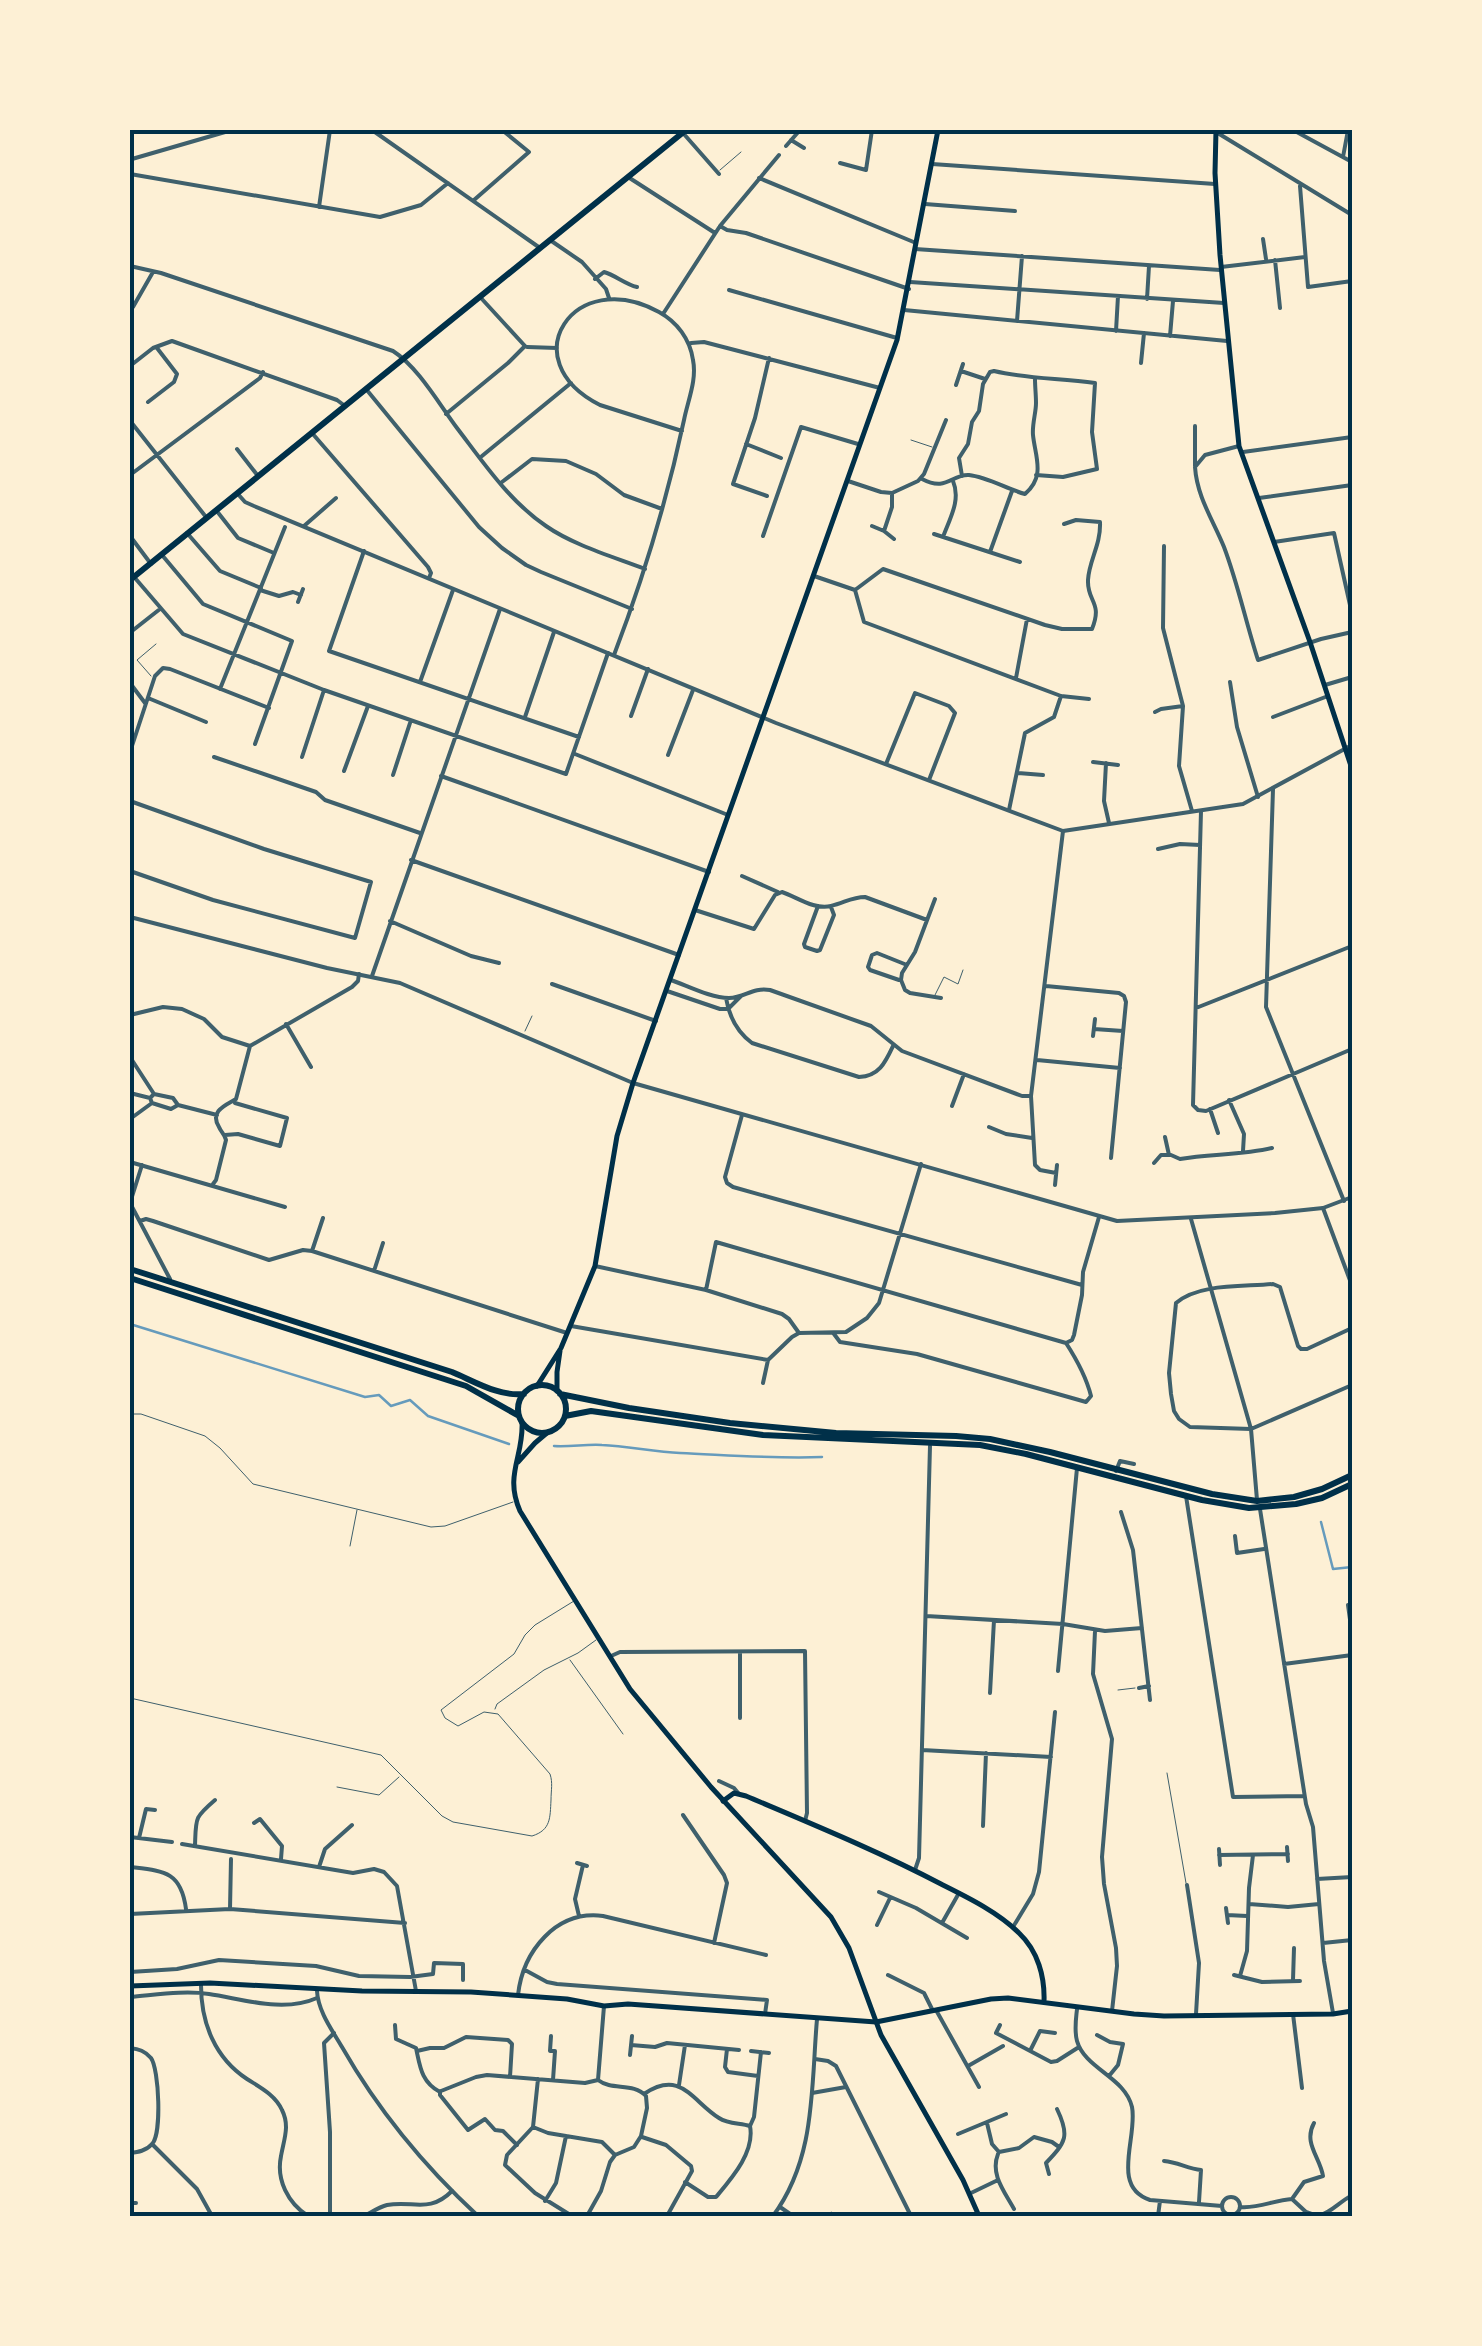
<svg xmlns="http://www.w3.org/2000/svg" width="1482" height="2346" viewBox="0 0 1482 2346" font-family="'Alegreya Sans',sans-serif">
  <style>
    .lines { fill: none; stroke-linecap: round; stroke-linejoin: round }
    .stream { stroke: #669bbc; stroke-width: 2.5 }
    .service { stroke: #3f606c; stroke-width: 1 }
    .minor { stroke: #3f606c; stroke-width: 4 }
    .tertiary { stroke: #3f606c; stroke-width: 4 }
    .secondary { stroke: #003049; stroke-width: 5 }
    .primary { stroke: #003049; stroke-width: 5 }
    .trunk { stroke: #003049; stroke-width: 6 }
    .neatline { fill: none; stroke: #003049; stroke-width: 4 }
  </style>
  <rect width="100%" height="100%" fill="#fdf0d5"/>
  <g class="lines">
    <path class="stream" d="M130,1324L365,1397L379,1395L391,1406L410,1400L428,1416L509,1444
      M554,1446C571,1447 586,1444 602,1445C628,1446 654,1452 680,1453C727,1455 775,1459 822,1457
      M1321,1522L1333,1569L1352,1567"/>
    <path class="service" d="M720,170L741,152
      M911,440L932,447
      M151,676L137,660L156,644
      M935,995L944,977L958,984L963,970
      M525,1031L532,1016
      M130,1414H141L205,1436L220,1448L253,1484L431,1527L445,1526L513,1502
      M350,1546L357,1510
      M570,1660L623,1734
      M1118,1690L1135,1688
      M130,1698L381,1755L442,1816L453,1822L532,1836C551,1830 550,1818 551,1800C551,1790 553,1783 550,1774L498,1714L484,1712L458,1726L445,1718L441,1710L514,1654L525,1635L535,1625L574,1601
      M495,1709L497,1704L544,1670L578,1653L596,1640
      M1167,1773L1186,1883
      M337,1787L379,1795L399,1777
      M828,2216L831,2212"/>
    <path class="minor" d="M372,130L540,248
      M1183,130L1216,132L1352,215
      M1293,130L1352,162
      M683,133L719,174
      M791,140L804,148
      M786,146L800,130
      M1343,157L1348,130
      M840,163L866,170L872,130
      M932,164L1215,184
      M130,171L132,159L232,130
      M130,174L380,217L421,205L448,183
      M628,177L715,233
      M759,178L916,243
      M1300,186L1308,287L1352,281
      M474,200L529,152L502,130
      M925,204L1015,211
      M319,207L330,130
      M720,226L727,230L746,233L909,289
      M1263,239L1266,259
      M550,240L582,262L606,289L609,298
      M915,249L1220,270
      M1275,260L1280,308
      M130,266L161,273L393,351C418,367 439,404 457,428C483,462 509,501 546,526C573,545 614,557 645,569
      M1221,267L1305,257
      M595,279L604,272C615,275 625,284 637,287
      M910,282L1224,303
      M729,290L897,338
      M481,298L525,346
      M1147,299L1149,266
      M133,307L153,272
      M904,310L1227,341
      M663,314L720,226L779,155
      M1017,321L1022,256
      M1116,331L1118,296
      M1170,336L1173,301
      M691,343L704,342L880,388
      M527,347L557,348
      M1141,363L1144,333
      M130,366L153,348L172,341L337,400L345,406
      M961,371L985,379
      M956,385L963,364
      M366,389L479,527L502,548L526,565L541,572L632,609
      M148,402L174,382L177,374L157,348
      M446,414L508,363L525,346
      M131,422L206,517
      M312,433L428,567L431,573L429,578
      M746,444L781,458
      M1239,446L1205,455L1195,467C1197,497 1213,520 1224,547C1238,584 1246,623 1258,660L1321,639L1352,632
      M237,449L258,476
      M1243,452L1352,437
      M482,456L571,383
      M1195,466V426
      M130,475L260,378L263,372
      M962,476L959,458L968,444L972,422L979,411L983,384L990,372L994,371C1028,379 1060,378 1095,383L1092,432L1097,469L1063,477L1036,475
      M922,479C947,492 951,474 969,475C987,477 1007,489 1025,494C1046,476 1035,456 1033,435C1032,424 1036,413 1036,403C1036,395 1035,387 1035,379
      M848,481L881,492L892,493L918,481L924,474L946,420
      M502,482L532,459L566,461L596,474L624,495L662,509
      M767,496L733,484L755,418L769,358
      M1259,498L1352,485
      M216,510L238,538L274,553
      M304,526L336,498
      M872,526L884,531L894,539
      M884,531L892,507V493
      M187,533L220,571L261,588
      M934,534L1020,562
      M130,536L151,564
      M763,536L801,427L858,444
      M943,537C950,518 961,500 953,481
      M1274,542L1334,533L1352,614
      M1164,546L1163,628L1183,706L1179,766L1192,811
      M364,551L329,651L579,737
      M990,552L1012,491
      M162,555L203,604L292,641L255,744
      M814,576L855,590L883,569L1045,625L1062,629H1092C1103,602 1087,602 1088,580C1089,560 1101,545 1100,522L1076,520L1064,524
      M135,578L183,634L324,690L566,774L608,653
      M260,590L279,596L293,592L301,595
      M855,590L864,622L1061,696L1089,699
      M298,602L303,589
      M132,631L160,609
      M614,655C643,579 667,500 684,420C688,400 697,380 693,360C690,339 677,322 659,312C574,265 511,360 600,405L682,431
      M1016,678L1027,619
      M420,682L453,590
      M1230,682L1237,727L1258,797
      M130,683L145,703
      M1325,685L1352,677
      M220,689L285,527
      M148,698L206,722
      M1155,712L1161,709L1183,706
      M631,716L648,669
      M525,717L554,632
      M1273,717L1328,696
      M130,752L155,676L163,668L170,669L269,708
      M575,754L728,815
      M668,755L693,690
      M214,757L316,792L325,800L420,833
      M302,757L324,690
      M1093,762L1118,765
      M1106,763L1104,801L1109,823
      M886,764L915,693L949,706L955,713L929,780
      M344,771L368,706
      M1018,773L1043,775
      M393,775L410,723
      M441,776L709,872
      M1273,789L1266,1007L1344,1201
      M130,801L264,849L371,882L355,938L213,900L130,871
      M1009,810L1025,733L1054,717L1061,696
      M1201,811L1193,1105L1198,1110L1206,1111L1352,1049
      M1158,849L1180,844L1200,845
      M411,860L679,955
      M742,876L778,892
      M935,899L915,952L902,973L901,980L905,990L910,993L941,998
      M818,906L804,944L805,947L817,951L820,950L834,915L831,907
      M695,910L754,929L775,895L782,892C797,897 814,910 831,906C844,903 852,897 865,897L927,920
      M390,921L471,956L499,963
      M372,976L500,609
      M671,980C688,986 711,998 729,998C745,998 752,987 770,990L871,1026L902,1051L1022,1096H1031
      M899,980L870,970L868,967L872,955L877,953L907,965
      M552,984L656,1021
      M1046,986L1119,993L1124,996L1126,1002L1111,1158
      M667,991L720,1009H728
      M726,998C729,1016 737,1032 752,1043L859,1077C879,1076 885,1063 893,1046
      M1196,1008L1352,946
      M728,1009L741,996
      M130,1015L163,1007L182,1009L204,1019L222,1037L250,1046
      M286,1024L311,1067
      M1094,1029L1123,1031
      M1093,1036L1095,1019
      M130,1057L154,1094
      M1037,1060L1120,1068
      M130,1093L150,1098L154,1094L173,1098L178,1105
      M150,1098L152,1103L171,1109L178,1105L217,1115
      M1229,1100L1244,1134L1243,1151
      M952,1106L964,1074
      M1210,1109L1218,1133
      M742,1115L725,1177L727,1183L733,1187L1082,1285
      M130,1119L152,1103
      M989,1127L1006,1134L1032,1138
      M225,1135L238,1134L280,1146L287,1118L235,1103
      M1165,1137L1169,1155
      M130,1162L285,1207
      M1154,1163L1161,1155H1171L1180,1159C1210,1154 1243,1155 1272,1148
      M142,1165L130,1203L170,1279
      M1056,1173L1040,1170L1035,1165L1031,1096L1063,831
      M213,1184L216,1180L226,1140C225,1135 221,1132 219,1127C209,1111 226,1105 236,1099L250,1046L352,987L358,981L359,974
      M1055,1185L1057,1165
      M1323,1208L1351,1283
      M1191,1219L1251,1429L1257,1500
      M140,1221L146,1219L153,1221L269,1260L303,1250L312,1251L567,1333
      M312,1251L323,1218
      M595,1266L706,1290L782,1314L789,1319L799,1333
      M374,1271L383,1243
      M706,1290L716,1242L1066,1343L1072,1340L1074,1335L1082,1295L1083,1272L1099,1217
      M571,1326L768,1360
      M1352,1328L1307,1349H1301L1298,1346L1280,1287L1273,1284C1244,1287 1199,1283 1176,1303L1169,1373L1171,1394L1174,1411L1179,1419L1190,1427L1251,1429L1352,1385
      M834,1334L840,1342L917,1354L1086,1402L1091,1396C1086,1376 1077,1360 1066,1343
      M763,1383L768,1360L792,1337L799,1333L846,1332L867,1318L879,1303L921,1164
      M1116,1471L1120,1461L1134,1464
      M1186,1496L1233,1797L1304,1796
      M1260,1509L1306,1804L1313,1827L1324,1961L1333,2013
      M1121,1512L1133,1550L1150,1700
      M1235,1536L1237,1553L1264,1549
      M1348,1605L1352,1634
      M926,1616L1063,1624L1105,1631L1142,1628
      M1095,1631L1093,1674L1112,1739L1102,1857L1104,1884L1116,1948L1117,1966L1112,2011
      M611,1656L620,1652L805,1651L807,1813L805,1821
      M1284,1664L1352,1655
      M1058,1671L1077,1468
      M1139,1688L1149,1686
      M990,1693L994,1620
      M740,1718V1653
      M922,1750L1051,1757
      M719,1781L734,1788L739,1794
      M683,1815L724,1875L727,1883L714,1943
      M254,1823L260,1819L282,1846L281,1859
      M983,1826L986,1753
      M130,1837L172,1842
      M139,1838L146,1809L155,1810
      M182,1844L353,1873L374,1869L384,1872L397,1886L416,1991
      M195,1846C196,1818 194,1818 215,1800
      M1287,1847L1288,1861
      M1219,1849L1220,1865
      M1219,1855L1288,1854
      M577,1863L587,1866
      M130,1867C164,1871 181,1871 186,1909
      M319,1867L325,1849L352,1825
      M915,1870L919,1858L930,1446
      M1317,1879L1352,1877
      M1187,1885L1199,1963L1196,2014
      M879,1892L916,1908L967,1938
      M1249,1904L1288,1907L1319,1904
      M1226,1908L1228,1923
      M230,1909L231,1859
      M130,1914L230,1909L405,1923
      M1227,1915L1247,1916
      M579,1916L575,1899L583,1865
      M942,1923L959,1893
      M877,1925L890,1898
      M1013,1927L1033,1894L1039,1872L1055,1712
      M1323,1943L1352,1940
      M525,1970L547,1982L557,1984L767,2000L765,2014
      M130,1972L177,1969L219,1960L316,1966L359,1976L410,1977L433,1974L434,1963L463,1964V1980
      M888,1975L924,1993L933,2011
      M1234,1975L1262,1982L1300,1981
      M1240,1976L1247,1951L1249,1888L1253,1855
      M1293,1980L1294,1948
      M201,1985C201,2023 215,2058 247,2079C261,2088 275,2095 282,2110C290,2126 284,2139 281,2156C276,2180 288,2203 308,2216
      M518,1995C523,1951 556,1910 603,1916L766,1955
      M130,1997C155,1995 184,1990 209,1994C243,1999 283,2013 317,1998
      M1077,2009C1076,2019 1074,2030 1077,2041C1085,2069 1125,2077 1132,2107C1138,2137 1110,2187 1150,2200L1222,2206
      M936,2010L979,2087
      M1293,2014L1302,2088
      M395,2025L396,2039L416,2048C420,2066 421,2082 440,2092V2095L468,2130L485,2119L495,2130L503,2131L517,2145
      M1000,2025L996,2033L1051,2062L1057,2061L1079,2047
      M1097,2035L1110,2042L1123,2044L1118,2065L1109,2076
      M551,2036L550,2051H555L553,2080
      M631,2045L655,2047L667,2043L739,2050
      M130,2048C139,2049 145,2051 151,2058C159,2069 162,2134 152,2144C146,2151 138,2152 130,2153
      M727,2049L725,2067L728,2072L758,2076
      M1031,2049L1040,2031L1055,2033
      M417,2051L430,2048H444L466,2037L508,2040L512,2044L510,2077
      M751,2051L769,2053
      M630,2055L632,2036
      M968,2066L1003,2046
      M538,2079L533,2127L507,2155L505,2165L535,2193L572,2216
      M679,2085L685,2045
      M441,2091L476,2077L487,2075L585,2083L598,2080
      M812,2093L846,2087
      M644,2094C681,2069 692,2101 719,2118C728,2124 740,2123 750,2126C755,2152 732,2178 716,2197H708L685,2182
      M987,2123L992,2144L999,2152L1019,2148L1034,2137L1052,2142L1059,2147
      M750,2126L754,2117L761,2052
      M533,2127L548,2133L602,2142L615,2155
      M958,2134L1006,2114
      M642,2137L666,2145L691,2166L692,2171L667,2216
      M152,2144L197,2189L212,2216
      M998,2154C990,2174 1004,2191 1014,2209
      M1164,2161C1178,2162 1188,2169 1201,2170L1199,2202
      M1049,2174L1046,2163C1066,2142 1070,2136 1057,2109
      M971,2193L998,2180
      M1222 2206a9 9 0 1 1 18 0a9 9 0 1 1-18 0Z
      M1292,2199L1304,2182L1323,2176C1320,2157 1303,2143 1314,2123
      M545,2201L556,2183L566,2136
      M130,2203H136
      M780,2207L793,2216
      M1240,2207C1258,2209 1274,2200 1292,2199L1306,2212L1317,2216
      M330,2216V2132L324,2043L334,2033
      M364,2216C372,2212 379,2207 387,2205C413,2200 429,2214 452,2191
      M587,2216L601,2191L610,2162L615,2155L634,2147L641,2136L647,2108L646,2096C633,2082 612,2091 598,2080L604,2006
      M1158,2216L1160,2201
      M1318,2216C1331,2213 1339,2202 1351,2196"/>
    <path class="tertiary" d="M237,493L245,502L254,506L776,723L1063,831L1243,804L1352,745
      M130,917L327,968L400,983L633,1083L1117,1221L1275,1213L1323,1208L1352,1197
      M317,1991C318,2011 332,2030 342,2047C378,2110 424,2166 478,2216
      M815,2059L828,2061L836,2066L911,2216
      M773,2216C816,2158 811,2088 817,2019"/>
    <path class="secondary" d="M1216,130L1215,173L1220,255L1239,446L1310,642L1352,769
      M723,1801L734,1793L746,1796C812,1824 878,1851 941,1884C967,1897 998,1912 1019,1933C1038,1951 1045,1977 1044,2002
      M130,1986L210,1983L362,1991L471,1992L567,1999L604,2006L628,2004L876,2022L991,1999L1008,1998L1134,2014L1164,2016L1333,2014L1352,2011"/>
    <path class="primary" d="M537,1386L561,1348L595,1266L617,1136L633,1083L897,340L938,130
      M557,1391V1372L560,1351
      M522,1422C524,1456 504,1475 520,1511L630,1689L711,1787L831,1917L849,1948L881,2035L963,2180L979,2216
      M518,1462L535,1443L548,1432"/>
    <path class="trunk" d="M130,580L686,130
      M130,1269L452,1372C474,1381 499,1397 524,1394
      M130,1278L466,1386L519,1416
      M518 1409a24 24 0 1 1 48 0a24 24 0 1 1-48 0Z
      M560,1394L629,1408L730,1423L836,1433L956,1436L990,1439L1050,1452L1212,1494L1257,1501L1294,1497L1322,1489L1352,1475
      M565,1416L591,1411L763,1435L980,1445L1026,1454L1202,1500L1249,1508L1296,1504L1322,1498L1352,1484"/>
  </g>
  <rect width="1482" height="2346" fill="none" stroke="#fdf0d5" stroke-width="265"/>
  <rect x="132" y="132" width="1218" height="2082" class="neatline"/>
</svg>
